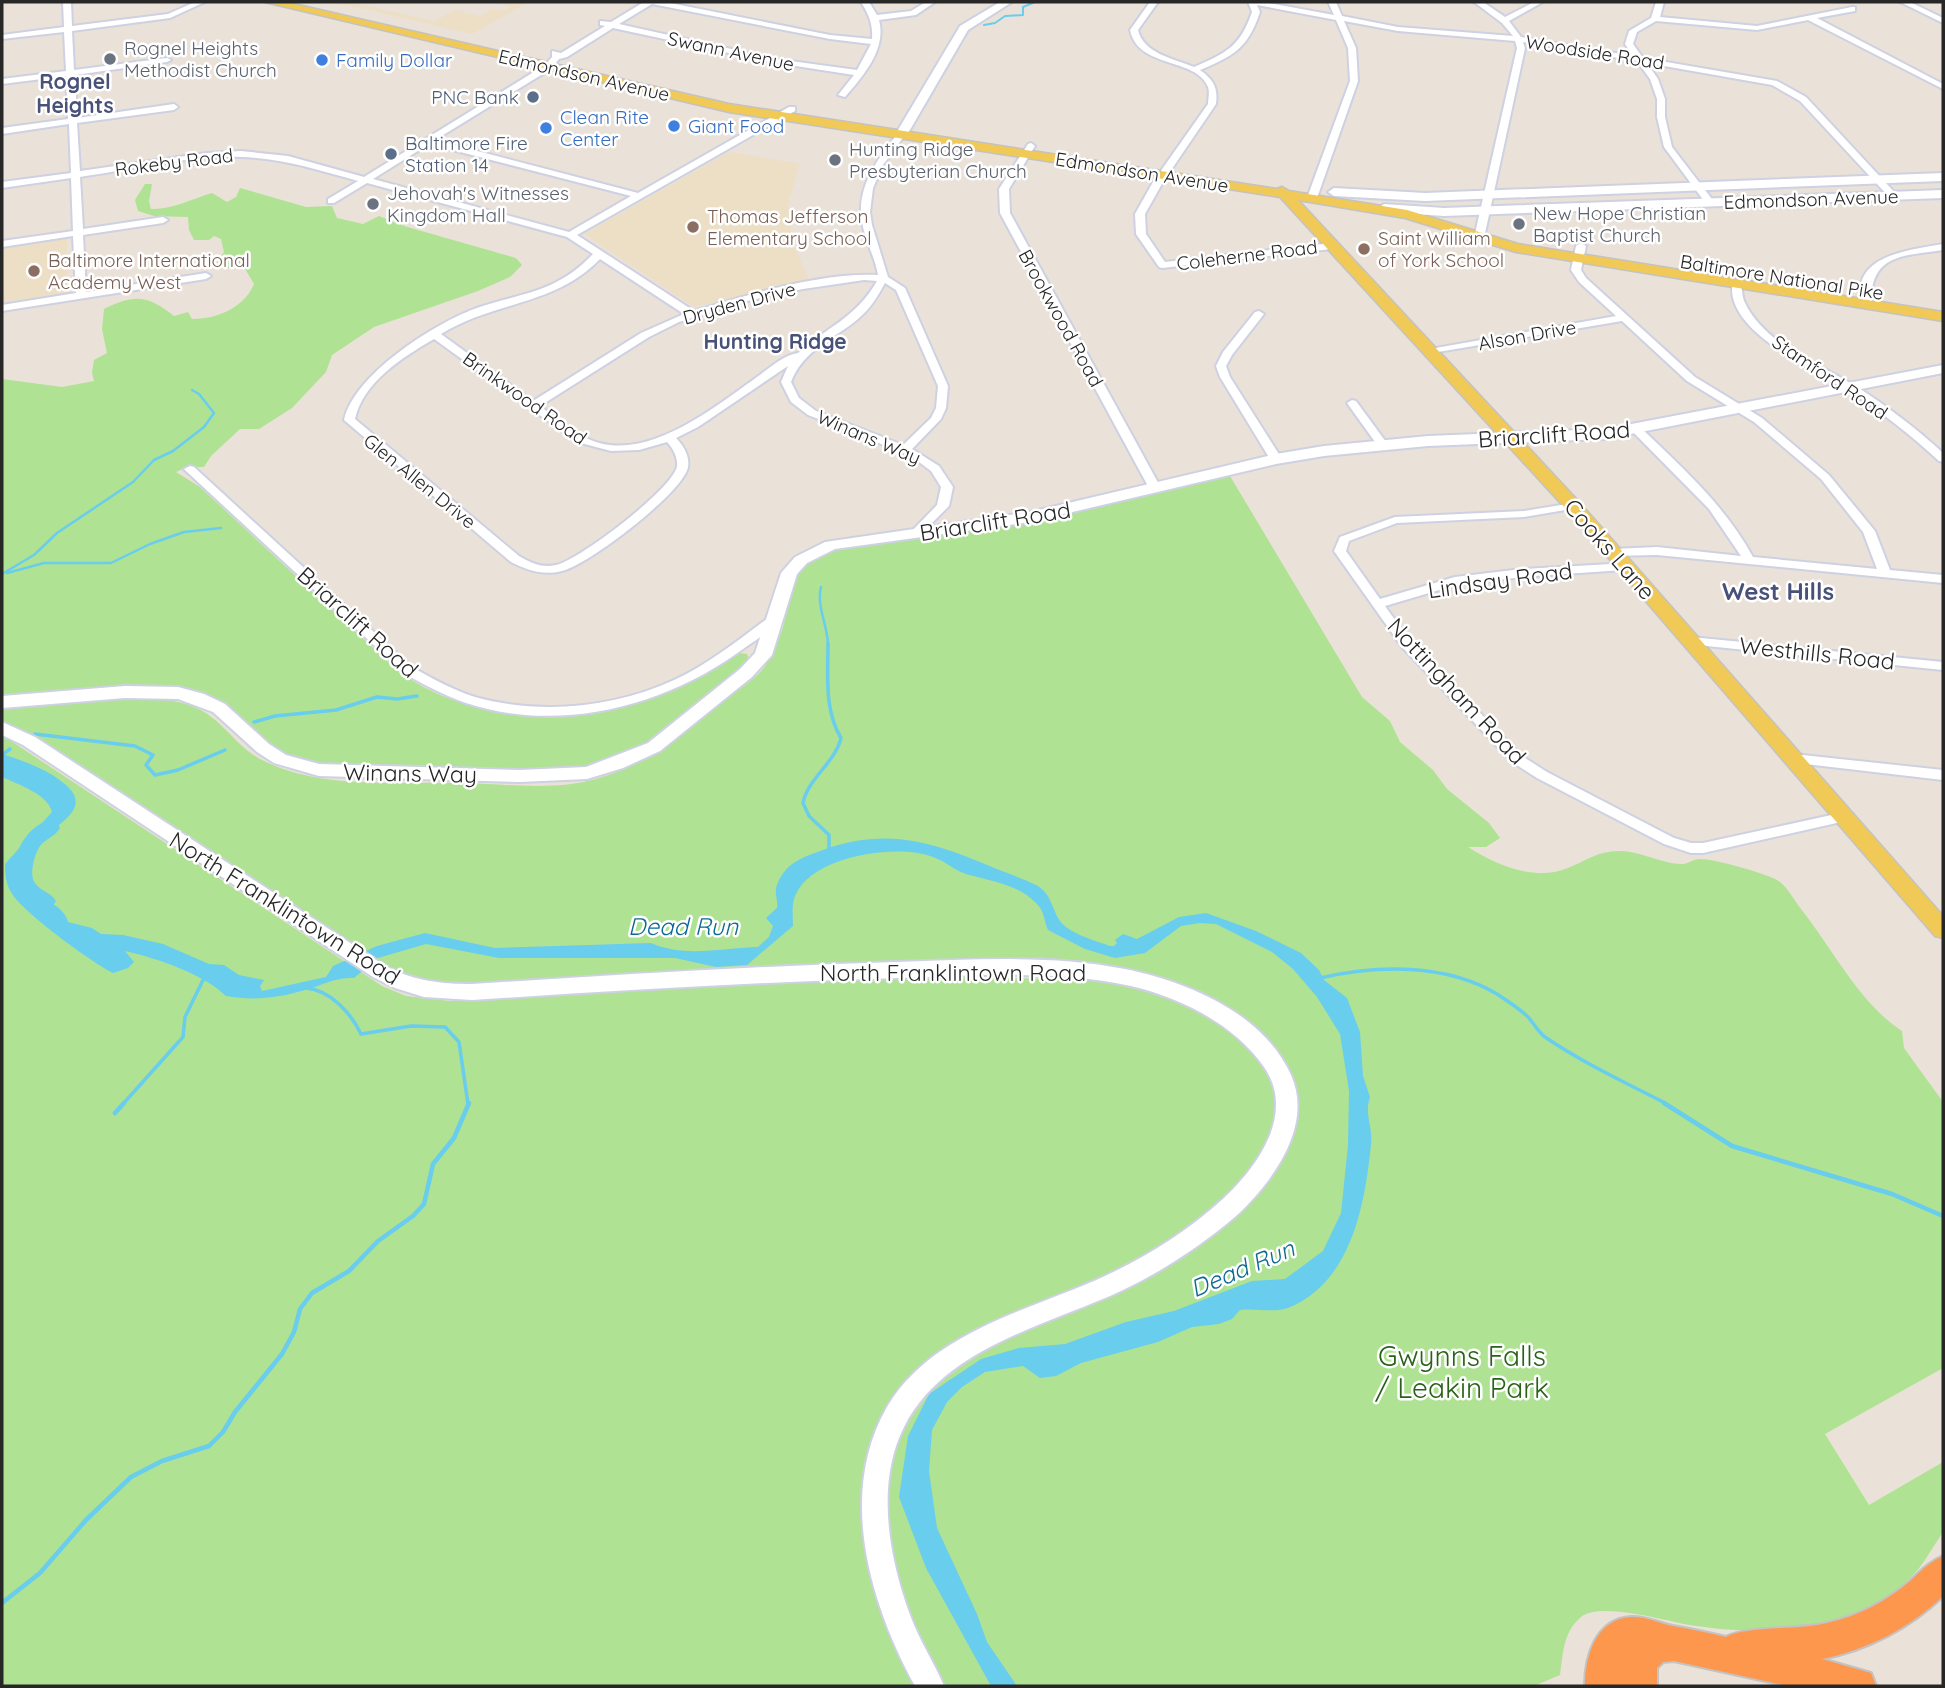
<svg xmlns="http://www.w3.org/2000/svg" width="1945" height="1688" viewBox="0 0 1945 1688" font-family="Quicksand,sans-serif">
  <style>
    .education { fill: #ecdfc6 }
    .green { fill: #afe293 }
    .water { fill: #69cdee }
    .lines { fill: none; stroke-linecap: round; stroke-linejoin: round }
    .stream-far3 { stroke: #69cdee; stroke-width: 2 }
    .stream-far2 { stroke: #69cdee; stroke-width: 2.5 }
    .stream-far1 { stroke: #69cdee; stroke-width: 3.5 }
    .stream { stroke: #69cdee; stroke-width: 4.5 }
    .river { fill: #69cdee; fill-rule: evenodd }
    .street-casing { stroke: #cdd1e1; stroke-width: 4 }
    .secondary-casing { stroke: #cdd1e1; stroke-width: 4 }
    .primary-casing { stroke: #c3c3c3; stroke-width: 3 }
    .highway-casing { stroke: #c3c3c3; stroke-width: 4 }
    .street { fill: #fff; fill-rule: evenodd }
    .secondary { fill: #fff; fill-rule: evenodd }
    .primary { fill: #f0c956; fill-rule: evenodd }
    .highway { fill: #fe974e; fill-rule: evenodd }
    .worship-dot { fill: #6b7280; stroke: #fff; stroke-width: 2.5 }
    .shop-dot { fill: #3f7fe0; stroke: #fff; stroke-width: 2.5 }
    .service-dot { fill: #5c6f8a; stroke: #fff; stroke-width: 2.5 }
    .education-dot { fill: #8d6e63; stroke: #fff; stroke-width: 2.5 }
    .labels { text-anchor: middle; dominant-baseline: central; stroke-width: 5; stroke-linejoin: round; paint-order: stroke }
    .far-worship-label { font-size: 19px; fill: #5b616d; stroke: #fff; text-anchor: start }
    .far-street-label { font-size: 19px; fill: #272727; stroke: #fff }
    .far-shop-label { font-size: 19px; fill: #366cbe; stroke: #fff; text-anchor: start }
    .far-service-label { font-size: 19px; fill: #4e5e75; stroke: #fff; text-anchor: end }
    .far-education-label { font-size: 19px; fill: #785e54; stroke: #fff; text-anchor: start }
    .far-neighbourhood-label { font-size: 21px; font-weight: bold; fill: #485177; stroke: #fff }
    .street-label { font-size: 23px; fill: #272727; stroke: #fff }
    .neighbourhood-label { font-size: 24px; font-weight: bold; fill: #485177; stroke: #fff }
    .water-label { font-size: 24px; font-style: italic; fill: #0c6995; stroke: #fff }
    .near-park-label { font-size: 28px; fill: #296218; stroke: #fff }
  </style>
  <rect width="100%" height="100%" fill="#eae2d8"/>
  <path class="education" d="M333,2H362L359,4L434,21L455,10L480,16L492,9L503,11L510,7L501,4L505,2H529L472,34Z
    M729,152L800,164L788,204L789,220L793,244L809,280L694,307L584,234Z
    M67,238V293L2,303V248Z"/>
  <path class="green" d="M145,184H152L149,201L151,209C171,210 192,199 212,193L227,202L236,197L240,188L306,207L332,206L337,218L363,224L379,216L404,226L516,258L522,265L510,277L478,291L374,327L332,355L326,372L292,408L259,429H240L211,456L204,467H187L176,472L200,487L398,671C469,723 578,728 659,696C688,685 714,669 739,653L747,654L749,660L639,748L596,764L566,770L341,767C317,764 291,761 271,745C254,732 242,714 223,703C165,672 66,692 2,698V379L62,387L94,381L92,372L94,360L107,353L102,329L104,309C135,294 147,295 174,316L188,312L192,319C217,319 244,308 254,284L244,267L213,269L224,252L221,239L214,236L209,240H194L189,230L188,217L154,216L138,211L135,200Z
    M1230,476L1362,697L1390,721L1400,742L1433,770L1447,789L1489,823L1500,838L1486,847H1468C1496,865 1535,882 1568,868C1585,861 1598,851 1618,851C1639,850 1659,863 1680,864C1687,865 1693,859 1700,859C1715,859 1764,873 1777,880C1786,885 1794,900 1801,909C1832,948 1860,1004 1902,1031L1904,1048L1943,1102V1368L1825,1434L1869,1505L1943,1462C1943,1477 1945,1519 1943,1531C1941,1536 1935,1544 1932,1549C1885,1632 1775,1639 1690,1625C1667,1621 1599,1601 1581,1617C1563,1632 1563,1654 1560,1675L1534,1686H941L918,1648L891,1555L887,1475L897,1436L933,1388L965,1363L1007,1338L1097,1300L1227,1222L1295,1097L1243,1024L1106,970L435,987L393,973L25,735L2,724V710C55,706 135,690 186,704C222,714 234,748 266,762C325,790 400,781 464,783C506,784 555,791 596,779C653,762 684,734 729,697C741,687 757,678 765,666C779,645 784,626 789,602C790,594 791,583 794,576C803,560 823,555 838,550L1030,523Z
    M2,735L382,986L406,996L449,1001L735,980L949,977L1068,979L1108,982L1151,992L1198,1011L1228,1027L1264,1062L1280,1100L1272,1141L1245,1182L1207,1218L1137,1262L941,1357L869,1453L863,1486L865,1529L879,1596L904,1665L917,1686H2Z"/>
  <path class="water" d="M2,754C26,762 51,770 69,788C99,819 18,837 17,870C16,898 62,896 68,922L92,928L101,934L123,935L163,944L209,964L224,965L239,975L264,980L260,986L262,991L326,977L333,966L377,946L425,933L495,948L651,943C686,958 721,948 758,947L769,937L773,926L766,918L777,908C778,902 775,893 776,888C784,863 801,858 823,850C887,827 932,842 992,867C1006,873 1022,878 1036,885C1055,895 1051,916 1066,927C1078,936 1096,941 1110,946H1114L1117,943L1115,940L1123,934L1137,939L1179,917L1206,913L1256,931L1301,953L1319,970L1324,980L1347,998L1360,1032L1363,1076L1370,1097C1364,1114 1373,1126 1371,1144C1365,1204 1352,1282 1288,1308C1275,1313 1254,1308 1240,1310L1232,1319L1219,1324L1192,1327L1158,1342L1081,1363L1056,1376L1040,1378L1023,1366L985,1372L962,1387L947,1402L932,1430L929,1471L937,1528L977,1614L987,1642L1017,1686H991L926,1568L899,1497L908,1436L929,1394L981,1359L1019,1348L1065,1344L1126,1322L1174,1311L1252,1281L1285,1279L1323,1251L1341,1213L1348,1145L1349,1091L1340,1034L1317,997L1293,969L1272,952L1216,924L1200,923L1181,926L1145,953L1115,958L1085,949L1048,930C1043,918 1045,911 1035,902C1016,884 991,881 966,874C954,870 945,861 933,857C897,843 813,856 796,894C791,903 793,916 793,926L747,965L716,967L675,958H499L426,944L378,958L354,978C336,977 322,985 305,990C278,998 253,1001 226,996C204,974 156,958 125,951L134,962L128,968L113,973C94,964 24,913 13,895C6,886 5,875 5,864L52,812C48,794 17,784 2,777Z"/>
  <g class="lines">
    <path class="stream-far3" d="M984,25L995,23L1005,16L1023,15V7L1035,2"/>
    <path class="stream-far2" d="M7,573L44,563H111L150,544L184,532L221,528
      M2,574L34,555L57,533L133,482L154,460L173,451L204,427L214,413L199,394L192,390
      M821,587C816,606 828,626 828,645"/>
    <path class="stream-far1" d="M828,643C828,675 824,710 841,738C835,763 808,778 803,803L809,816L829,835V851
      M254,722L275,716L336,710L377,697L397,699L417,696
      M35,734L135,746L153,755L146,765L155,775L178,770L225,750
      M2,755L10,749
      M1320,978C1377,965 1445,963 1497,994C1507,1001 1519,1008 1528,1017C1534,1023 1537,1031 1545,1037C1583,1063 1626,1083 1667,1104
      M306,988C330,990 351,1013 361,1034L411,1026L445,1027L459,1042L468,1104
      M123,1104L183,1037L185,1017L204,978"/>
    <path class="stream" d="M1664,1103L1732,1146L1892,1194L1943,1216
      M115,1113L124,1103
      M2,1603L40,1573L86,1520L131,1477L162,1461L209,1446L223,1432L235,1412L282,1354L294,1332L300,1309L312,1293L349,1271L378,1241L413,1216L424,1204L433,1164L454,1138L469,1103"/>
    <path class="river" d="M49,820L57,822L60,828C55,837 45,839 40,846C34,855 29,875 35,883C41,892 51,892 56,901L52,907C3,922 0,837 49,820Z"/>
    <g class="street-casing">
      <path id="street" d="M63,2H71L72,26L168,14L195,2H205L170,18L72,31L74,70L167,58L171,60L167,62L75,75L77,118L174,104L178,107L174,110L77,123L80,171L207,153L241,151L288,156L364,177L545,65L552,57V51L561,53L605,26L600,25V21L611,22L644,2H665L830,35L872,39C873,24 869,15 861,2H869L877,15L911,11L926,2H935L916,15L879,20C887,49 863,76 845,97L838,95L854,75L776,63L613,28L567,57L559,59L551,69L435,140L638,193L789,107H795V111L577,235L694,311C746,295 823,272 878,275C875,258 867,244 863,227C854,190 876,161 898,133H904L905,135L883,165L873,188L870,212L872,225L888,277L905,288L948,386L946,408L941,419L912,449L939,466L953,487L949,506L919,536H911V532L937,505L941,487L931,471L911,456L808,415L791,402L781,382L788,366L698,427L676,438C683,445 690,456 688,467C684,492 588,565 562,571C543,576 527,570 511,562L344,420C354,375 432,325 474,309C522,292 555,294 593,254L567,237L367,183L334,203H328V199L358,181C319,170 281,158 241,157C192,155 129,170 80,177L83,229L163,217L168,220L163,223L83,235L86,292L206,273L211,276L206,279L2,311V305L76,293L73,236L2,247V241L73,231L71,178L2,188V182L71,173L69,124L2,134V128L68,119L66,76L2,84V79L66,71L64,32L2,39V35L64,27ZM652,4L830,39L871,44L857,70L776,59L619,24ZM429,144L631,196L569,232L373,179ZM600,259L684,314L641,333L533,401L441,334C496,300 553,307 600,259ZM864,280L877,281C855,319 828,326 798,353C783,355 766,371 753,380C709,411 640,467 584,437C569,429 554,416 540,406L649,337L679,322L747,301L803,289ZM885,283L896,290L938,386L936,408L931,418L903,445L816,411L799,398L791,382C803,350 834,339 858,319C870,309 878,296 885,283ZM434,339L577,442L611,451L639,450L667,442C673,448 678,458 677,466C674,488 578,561 556,565C541,568 531,563 519,556L355,419C363,382 403,357 434,339Z
        M1150,2H1158L1138,30C1143,53 1174,59 1194,67C1226,53 1240,47 1252,12L1248,2H1263L1334,15L1328,2H1336L1342,16L1398,27L1513,36L1502,23L1474,2H1483L1505,17L1534,2H1543L1509,21L1521,37L1633,56L1625,44L1629,31L1651,18L1656,2H1664L1660,17L1757,26L1852,7H1855V11L1817,18L1943,84V89L1808,20L1757,30L1656,21L1637,32L1633,44L1643,58L1777,81L1806,97L1898,196L1890,198L1800,101L1772,85L1647,63L1658,79L1665,99V117L1672,147L1715,203L1710,206L1707,205L1664,147L1657,117V99L1650,79L1637,61L1523,42L1525,48L1484,238L1479,241L1474,238L1517,48L1515,41L1398,31L1344,21L1356,48L1358,81L1317,198L1312,201L1307,198L1350,81L1348,48L1336,20L1257,5L1260,12C1248,48 1234,56 1200,70C1214,80 1218,88 1216,104L1163,182L1145,214L1146,234L1165,262L1332,243L1337,246L1332,249L1162,268L1159,267L1136,234L1135,214L1153,182L1208,104C1208,99 1210,92 1208,87C1196,57 1138,69 1130,30Z
        M1900,2H1910L1943,18V23Z
        M1031,143L1035,146L1009,189L1010,213L1161,488L1159,490H1151L1149,488L1000,213L999,189L1028,144Z
        M1581,243L1586,246L1581,270L1586,278L1695,377L1762,418L1829,475L1875,531L1890,570L1943,575V583L1657,555L1608,556L1606,553L1612,549L1657,547L1741,556L1709,509L1633,432V428H1641C1683,468 1725,506 1753,557L1877,569L1863,532L1821,479L1754,422L1687,381L1622,321L1426,354V350L1430,349L1616,316L1579,282L1571,270L1576,246Z
        M1943,244V250C1905,256 1871,253 1871,302L1862,304C1849,255 1910,250 1943,244Z
        M1733,280L1741,282C1742,289 1742,297 1745,303C1765,345 1820,364 1857,387C1887,406 1917,429 1943,453V462L1939,461C1912,436 1882,412 1850,392C1816,370 1721,331 1733,280Z
        M1259,311L1264,314L1232,355L1226,366L1230,377L1282,459L1276,462L1270,459L1220,377L1216,366L1223,352L1255,312Z
        M1352,400L1356,401L1386,442V446H1378L1347,403Z
        M190,466L194,467L412,667C433,679 453,690 475,697C540,715 613,708 674,680C709,664 741,638 772,615L776,614L782,618C770,632 751,643 736,654C659,708 557,733 466,703C444,695 424,685 404,673L186,471L184,469Z
        M1573,503L1579,506L1577,508L1524,517L1397,523L1349,541L1346,551L1380,599L1455,577L1522,569L1628,563V569L1624,570L1522,577L1456,585L1385,606L1410,641L1522,756L1547,772L1674,838L1691,843H1703L1845,812L1852,817L1850,820L1703,853H1691L1664,844L1537,778L1512,762L1402,647L1334,551L1340,537L1395,517L1524,511Z
        M1691,637L1943,662V670L1687,644L1685,641Z
        M1793,754L1943,770V780L1788,762L1786,759L1788,756Z"/>
    </g>
    <g class="secondary-casing">
      <path id="secondary" d="M1000,2H1012L968,30L907,135L897,138L895,135L960,26Z
        M1943,173V181L1425,201L1334,196L1328,192L1334,188L1425,193Z
        M1943,190V198L1444,216L1384,212L1378,208L1384,204L1444,208Z
        M1943,365V373L1605,439L1428,446L1324,456L1276,464L1030,522L835,549L807,563L797,574L772,655L752,677L660,751L623,768L587,779L520,782L319,776L274,763L257,752L213,712L178,699L125,698L2,708V696L125,686L178,687L204,694L225,704L269,744L286,755L319,764L520,770L586,767L648,743L740,669L755,653L781,573L795,557L825,542L1030,512L1276,454L1324,446L1428,436L1605,429Z
        M2,722L35,737L387,967C415,981 441,984 472,984C613,975 755,966 896,962C972,960 1050,954 1125,969C1188,982 1263,1013 1291,1075C1314,1126 1272,1183 1236,1216C1202,1245 1163,1271 1123,1290C1049,1325 944,1347 904,1427C874,1486 890,1566 914,1625C923,1646 935,1665 944,1686H915C870,1604 837,1494 887,1407C932,1331 1031,1310 1105,1276C1148,1256 1189,1230 1224,1198C1258,1166 1296,1113 1264,1067C1234,1024 1181,998 1131,986C1055,969 975,976 898,978C756,982 614,991 472,1000L424,997L395,988L373,977L23,745L2,735Z"/>
    </g>
    <g class="primary-casing">
      <path id="primary" d="M265,2H285L729,104L1277,189L1282,187L1289,191L1407,210L1518,244L1943,312V321L1516,252L1405,218L1298,200L1579,502L1943,916V938L1935,936L1567,510L1280,197L729,112Z"/>
    </g>
    <g class="highway-casing">
      <path id="highway" d="M1943,1556V1596C1910,1628 1867,1650 1822,1659L1871,1673L1876,1686H1788L1674,1661L1663,1662L1657,1668V1686H1621V1679V1686H1585C1585,1656 1596,1619 1631,1617C1645,1616 1659,1623 1673,1626C1691,1629 1709,1633 1726,1637C1745,1626 1801,1630 1827,1623C1858,1616 1885,1602 1909,1582C1920,1572 1929,1562 1943,1556Z"/>
    </g>
    <use href="#street" class="street"/>
    <use href="#secondary" class="secondary"/>
    <use href="#primary" class="primary"/>
    <use href="#highway" class="highway"/>
  </g>
  <g class="worship-dot">
    <circle cx="110" cy="59" r="7"/>
    <circle cx="835" cy="160" r="7"/>
    <circle cx="373" cy="204" r="7"/>
    <circle cx="1519" cy="224" r="7"/>
  </g>
  <g class="shop-dot">
    <circle cx="322" cy="60" r="7"/>
    <circle cx="674" cy="126" r="7"/>
    <circle cx="546" cy="128" r="7"/>
  </g>
  <g class="service-dot">
    <circle cx="533" cy="97" r="7"/>
    <circle cx="391" cy="154" r="7"/>
  </g>
  <g class="education-dot">
    <circle cx="693" cy="227" r="7"/>
    <circle cx="1364" cy="249" r="7"/>
    <circle cx="34" cy="271" r="7"/>
  </g>
  <g class="labels">
    <g class="far-worship-label">
      <text x="124" y="48">Rognel Heights<tspan x="124" dy="22">Methodist Church</tspan></text>
      <text x="849" y="149">Hunting Ridge<tspan x="849" dy="22">Presbyterian Church</tspan></text>
      <text x="387" y="193">Jehovah's Witnesses<tspan x="387" dy="22">Kingdom Hall</tspan></text>
      <text x="1533" y="213">New Hope Christian<tspan x="1533" dy="22">Baptist Church</tspan></text>
    </g>
    <g class="far-street-label">
      <text transform="translate(731 51) rotate(12)">Swann Avenue</text>
      <text transform="translate(1595 52) rotate(9)">Woodside Road</text>
      <text transform="translate(584 75) rotate(13)">Edmondson Avenue</text>
      <text transform="translate(174 162) rotate(-7)">Rokeby Road</text>
      <text transform="translate(1142 172) rotate(9)">Edmondson Avenue</text>
      <text transform="translate(1811 199) rotate(-2)">Edmondson Avenue</text>
      <text transform="translate(1247 255) rotate(-7)">Coleherne Road</text>
      <text transform="translate(1782 277) rotate(9)">Baltimore National Pike</text>
      <text transform="translate(739 303) rotate(-15)">Dryden Drive</text>
      <text transform="translate(1061 318) rotate(61)">Brookwood Road</text>
      <text transform="translate(1527 335) rotate(-10)">Alson Drive</text>
      <text transform="translate(1830 377) rotate(34)">Stamford Road</text>
      <text transform="translate(525 398) rotate(35)">Brinkwood Road</text>
      <text transform="translate(869 437) rotate(23)">Winans Way</text>
      <text transform="translate(420 481) rotate(39)">Glen Allen Drive</text>
    </g>
    <g class="far-shop-label">
      <text x="336" y="60">Family Dollar</text>
      <text x="560" y="117">Clean Rite<tspan x="560" dy="22">Center</tspan></text>
      <text x="688" y="126">Giant Food</text>
    </g>
    <g class="far-service-label">
      <text x="519" y="97">PNC Bank</text>
      <text x="405" y="143" text-anchor="start">Baltimore Fire<tspan x="405" dy="22">Station 14</tspan></text>
    </g>
    <g class="far-education-label">
      <text x="707" y="216">Thomas Jefferson<tspan x="707" dy="22">Elementary School</tspan></text>
      <text x="1378" y="238">Saint William<tspan x="1378" dy="22">of York School</tspan></text>
      <text x="48" y="260">Baltimore International<tspan x="48" dy="22">Academy West</tspan></text>
    </g>
    <g class="far-neighbourhood-label">
      <text x="75" y="81">Rognel<tspan x="75" dy="24">Heights</tspan></text>
      <text x="775" y="341">Hunting Ridge</text>
    </g>
    <g class="street-label">
      <text transform="translate(1554 434) rotate(-4)">Briarclift Road</text>
      <text transform="translate(995 521) rotate(-9)">Briarclift Road</text>
      <text transform="translate(1610 549) rotate(49)">Cooks Lane</text>
      <text transform="translate(1500 580) rotate(-8)">Lindsay Road</text>
      <text transform="translate(358 622) rotate(42)">Briarclift Road</text>
      <text transform="translate(1817 653) rotate(6)">Westhills Road</text>
      <text transform="translate(1457 691) rotate(47)">Nottingham Road</text>
      <text transform="translate(410 773) rotate(1)">Winans Way</text>
      <text transform="translate(285 908) rotate(32)">North Franklintown Road</text>
      <text x="953" y="972">North Franklintown Road</text>
    </g>
    <g class="neighbourhood-label">
      <text x="1778" y="591">West Hills</text>
    </g>
    <g class="water-label">
      <text x="683" y="926">Dead Run</text>
      <text transform="translate(1242 1268) rotate(-23)">Dead Run</text>
    </g>
    <g class="near-park-label">
      <text x="1462" y="1355">Gwynns Falls<tspan x="1462" dy="32">/ Leakin Park</tspan></text>
    </g>
  </g>
  <rect width="1945" height="1688" fill="none" stroke="#272727" stroke-width="7"/>
</svg>
